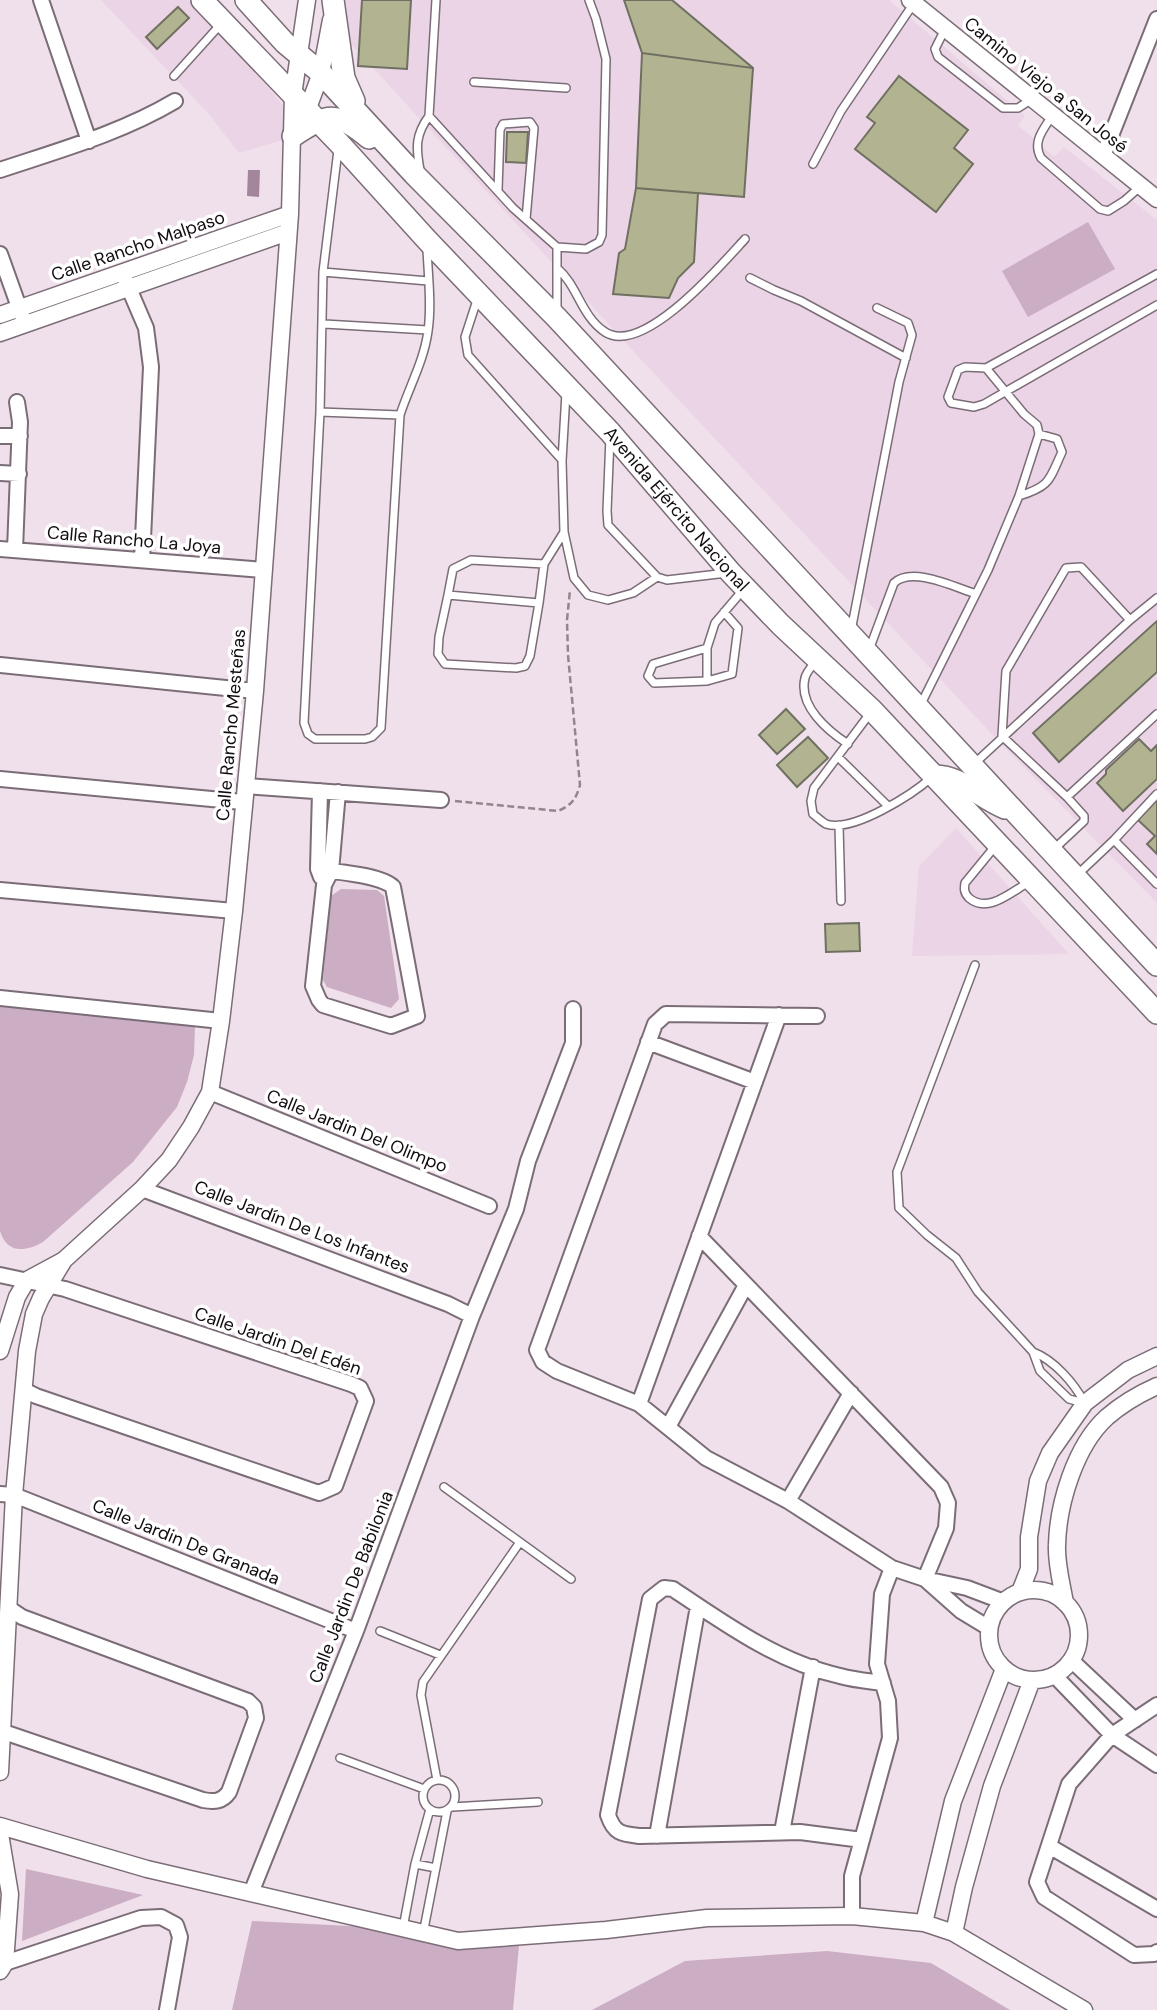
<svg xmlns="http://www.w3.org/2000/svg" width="1157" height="2010" viewBox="0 0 1157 2010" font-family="'DM Sans',sans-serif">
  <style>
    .built { fill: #ebd4e5 }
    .green { fill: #cbadc4 }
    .water { fill: #a3869c }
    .building { fill: #b2b491; stroke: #6f7061; stroke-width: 2 }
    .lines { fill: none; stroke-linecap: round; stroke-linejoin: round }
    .service-casing { stroke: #7b6d77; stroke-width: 10 }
    .minor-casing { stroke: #7b6d77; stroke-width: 18 }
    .tertiary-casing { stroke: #7b6d77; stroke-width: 19 }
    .primary-casing { stroke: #7b6d77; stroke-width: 24 }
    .path { stroke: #91868e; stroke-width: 2.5; stroke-dasharray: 7 3.5; stroke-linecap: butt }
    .service { stroke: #fff; stroke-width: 7 }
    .minor { stroke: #fff; stroke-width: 14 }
    .tertiary { stroke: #fff; stroke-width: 16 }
    .primary { stroke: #fff; stroke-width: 21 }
    .labels { text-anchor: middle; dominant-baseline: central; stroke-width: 7; stroke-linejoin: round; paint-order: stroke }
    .street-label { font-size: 18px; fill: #110c10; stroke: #fff }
  </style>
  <rect width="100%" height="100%" fill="#efe0eb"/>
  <path class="built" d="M101,0H188L244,58L289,113L286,139L239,153L208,113Z
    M342,0H889L1025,116L1018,125L1054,157L1064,147L1157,220V903L987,729L647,366L340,32Z
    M956,828L1069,954L912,956L919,866Z"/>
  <path class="green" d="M1088,222L1115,269L1028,317L1002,271Z
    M341,889L377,890L384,896L399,999L391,1008L327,987L323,980L331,896Z
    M0,1005L184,1019L195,1026L194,1055L187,1082L177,1107L133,1162L43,1242C25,1252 7,1254 0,1231Z
    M26,1869L143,1895L22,1941Z
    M252,1921L520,1935L513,2010H232Z
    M827,1951L931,1963L1010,2010H592L685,1961Z"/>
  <path class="water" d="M248,170H260L259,197L247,196Z"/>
  <path class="building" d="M362,0H411L407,69L358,66Z
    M624,0H672L753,68L744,197L698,193L694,262L678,278L669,298L613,294L619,253L625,249L636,188L642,53Z
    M178,7L189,18L157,49L146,37Z
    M642,53L753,68L744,197L636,188Z
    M899,76L968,130L954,148L973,164L936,212L855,149L875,123L867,117Z
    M507,132H528L526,163L506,162Z
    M1157,621V672L1059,762L1033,733Z
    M786,709L805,729L777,754L759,735Z
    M808,737L828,758L797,787L777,765Z
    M1139,739L1151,751L1157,745V779L1123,811L1097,783L1106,774V770Z
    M1157,800V854L1147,844L1155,836L1138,820Z
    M859,923L860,951L826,952L825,924Z"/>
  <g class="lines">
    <g class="service-casing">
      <path id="service" d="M945,29L935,49L938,57L1003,108H1018L1032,99
        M174,76L220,25
        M474,82L566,88
        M429,116L513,208L557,247L586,249L599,242L602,235L606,59L596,19L589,0
        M1052,116C1043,130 1032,142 1041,158L1100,209L1108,211L1124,201L1141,186
        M338,150L323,272L320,412L304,723L308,734L315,739H365L372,737L381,728L400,415C409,387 424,361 428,331C432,305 428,275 427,248
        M813,164L841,111L914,3
        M420,170C416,148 415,135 429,116L436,0
        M498,190L500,130L503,124L530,122L534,128L526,219
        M557,247V310
        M557,268C578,286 581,316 605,332C643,357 722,264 745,239
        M323,272L428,281
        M750,278L774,290L801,301L906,358
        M478,297L465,337L468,355L562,460
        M324,324L428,330
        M986,368L965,367L958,370L948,397L951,403L974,407L984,404L1157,305
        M566,393L562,461L564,532L574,578L588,595L608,600L633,593L657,577
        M320,412L400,415
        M610,438L607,511L608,525L657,577L667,580L727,573
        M1019,496C1051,486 1049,480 1062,452L1057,439L1039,434
        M544,564L471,560L453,569L448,595L539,603L544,564L564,532
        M448,595L439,637L438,654L445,664L516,668L525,666L530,656L539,603
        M1130,620L1081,567L1066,568L1006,671L1002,736L1067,797L1157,714
        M851,631L899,382L912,335L908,323L877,308
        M707,648V681L732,674L738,628L724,612
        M869,650L894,583C912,566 954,587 976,594
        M817,660C813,665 806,672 805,678C798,706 828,731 848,744
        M707,681L654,683L648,676L653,664L707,648L715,623L743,590
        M921,704L988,570L1019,496L1039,434L1037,425L1024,414L986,368L1157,274
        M871,712L814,788L811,801L813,814C817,817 822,822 826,824C853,833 913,794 932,777
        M838,757L888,806
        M975,763L1130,620L1157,598
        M839,825L841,901
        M1114,840L1157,884
        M997,844L965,883C964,889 964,893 969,898C988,914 1011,892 1029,882
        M1053,850L1084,821V816L1067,797
        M1076,876L1114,840L1157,794
        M975,965L897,1172L899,1208L927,1235L956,1258L978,1292L1033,1352L1040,1371L1069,1399L1084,1403
        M1033,1352C1054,1360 1074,1383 1084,1402
        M444,1487L571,1579
        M380,1631L440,1655
        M340,1758L424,1789
        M423 1796a16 16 0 1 1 32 0a16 16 0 1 1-32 0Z
        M437,1780L421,1695L423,1682L520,1542
        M452,1807L538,1802
        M415,1864L436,1868
        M403,1928L415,1864L430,1809
        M423,1934L447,1811"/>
    </g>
    <g class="minor-casing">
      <path id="minor" d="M41,0L89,141
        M1103,156L1157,19
        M0,170C60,150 121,133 175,101
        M0,254L25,324
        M125,279L146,328L151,367L142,560
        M0,436H20
        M0,473L19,474
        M0,549L264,570
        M15,550L20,422L17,402
        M0,665L255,691
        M0,779L243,802
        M245,786L441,800
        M320,791L318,869L321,877
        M318,869C336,872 381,875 393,887L417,1016L391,1026L323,1005L319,1000L313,986L324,885L331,871L338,792
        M0,890L234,911
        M0,998L221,1021
        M817,1016L666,1014L655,1024L537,1350L543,1362L557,1371L639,1404L706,1458L788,1501L892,1568L925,1579L967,1588L1004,1602
        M648,1042L755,1082
        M210,1092L489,1206
        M142,1189L448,1304L472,1316L356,1631L251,1893
        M699,1236L941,1487L948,1503L946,1528L925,1579
        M0,1275L65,1289L351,1384L360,1388L366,1401L335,1486L319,1493L36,1396L24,1390
        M472,1316L516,1209L528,1161L573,1043V1009
        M639,1404L779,1015
        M668,1427L746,1285
        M0,1494L14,1495L356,1631
        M788,1501L851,1393
        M926,1580L961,1611L989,1628
        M1071,1660L1135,1720
        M1054,1675L1112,1735L1157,1765
        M1157,1705L1112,1735L1069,1784L1037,1882L1044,1897L1134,1955L1154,1954L1157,1952
        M1,1731L203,1800C214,1802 222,1802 229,1792L256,1718L254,1707L248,1701L22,1617L10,1609
        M782,1832L813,1667
        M657,1836L698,1606
        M862,1840L800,1832L639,1836C621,1834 614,1833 608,1815L650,1599L664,1588L673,1589C725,1624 778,1662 840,1676C854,1680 868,1681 883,1683
        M1049,1846L1157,1909
        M852,1916V1876L890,1738L888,1701L877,1664L882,1594L892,1568
        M5,1963L141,1918L161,1917L176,1925L180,1937L167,2010"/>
    </g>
    <g class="tertiary-casing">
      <path id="tertiary" d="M910,0L1157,199
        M304,119L321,73L331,20
        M0,315L290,214
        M0,333L288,232
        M0,1351L17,1297L27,1280L64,1260L142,1189L169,1160L191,1127L210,1092L221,1021L234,911L255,691L290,214L293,95L307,0
        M989 1635a45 45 0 1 1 90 0a45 45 0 1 1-90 0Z
        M1020,1592L1029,1569V1537L1038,1481L1050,1453L1085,1403L1128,1370L1157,1356
        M1065,1603C1062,1585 1056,1564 1057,1545C1058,1504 1075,1446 1107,1417C1122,1404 1139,1394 1157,1386
        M0,1772L14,1495L27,1351L34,1314L41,1298L64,1260
        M0,1826L147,1869L458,1941L606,1930L707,1918L852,1916L924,1923L954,1933L1084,2010
        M0,1834L10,1894L5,1963L0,1971
        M924,1923L953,1801L1004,1669
        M954,1933L964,1887L992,1786L1032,1680"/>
    </g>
    <g class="primary-casing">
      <g id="primary">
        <path id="s1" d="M202,0L339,143L427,240L610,432L731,573L781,625L872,710L1157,1013"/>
        <path d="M246,0L285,43L321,73L414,174L557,318L1157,965"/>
        <path d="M333,0L344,78L354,101"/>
        <path d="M293,136C327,113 337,111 369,138"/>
        <path d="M934,776C959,775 982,799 1005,808"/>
      </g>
    </g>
    <path class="path" d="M455,801L558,811C572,805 576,799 580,785L568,655L567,620L570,590"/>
    <use href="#service" class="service"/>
    <use href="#minor" class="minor"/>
    <use href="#tertiary" class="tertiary"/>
    <use href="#primary" class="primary"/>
  </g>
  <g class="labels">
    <g class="street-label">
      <text transform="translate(1046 85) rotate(39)">Camino Viejo a San José</text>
      <text transform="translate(138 246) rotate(-19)">Calle Rancho Malpaso</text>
      <text stroke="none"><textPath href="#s1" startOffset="696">Avenida Ejército Nacional</textPath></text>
      <text transform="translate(134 540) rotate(5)">Calle Rancho La Joya</text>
      <text transform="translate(231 725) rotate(-85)">Calle Rancho Mesteñas</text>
      <text transform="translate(357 1131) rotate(22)">Calle Jardin Del Olimpo</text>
      <text transform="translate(302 1227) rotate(21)">Calle Jardín De Los Infantes</text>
      <text transform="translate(278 1341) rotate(19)">Calle Jardin Del Edén</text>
      <text transform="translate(186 1542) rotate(22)">Calle Jardin De Granada</text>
      <text transform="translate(351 1587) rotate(-69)">Calle Jardin De Babilonia</text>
    </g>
  </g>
</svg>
